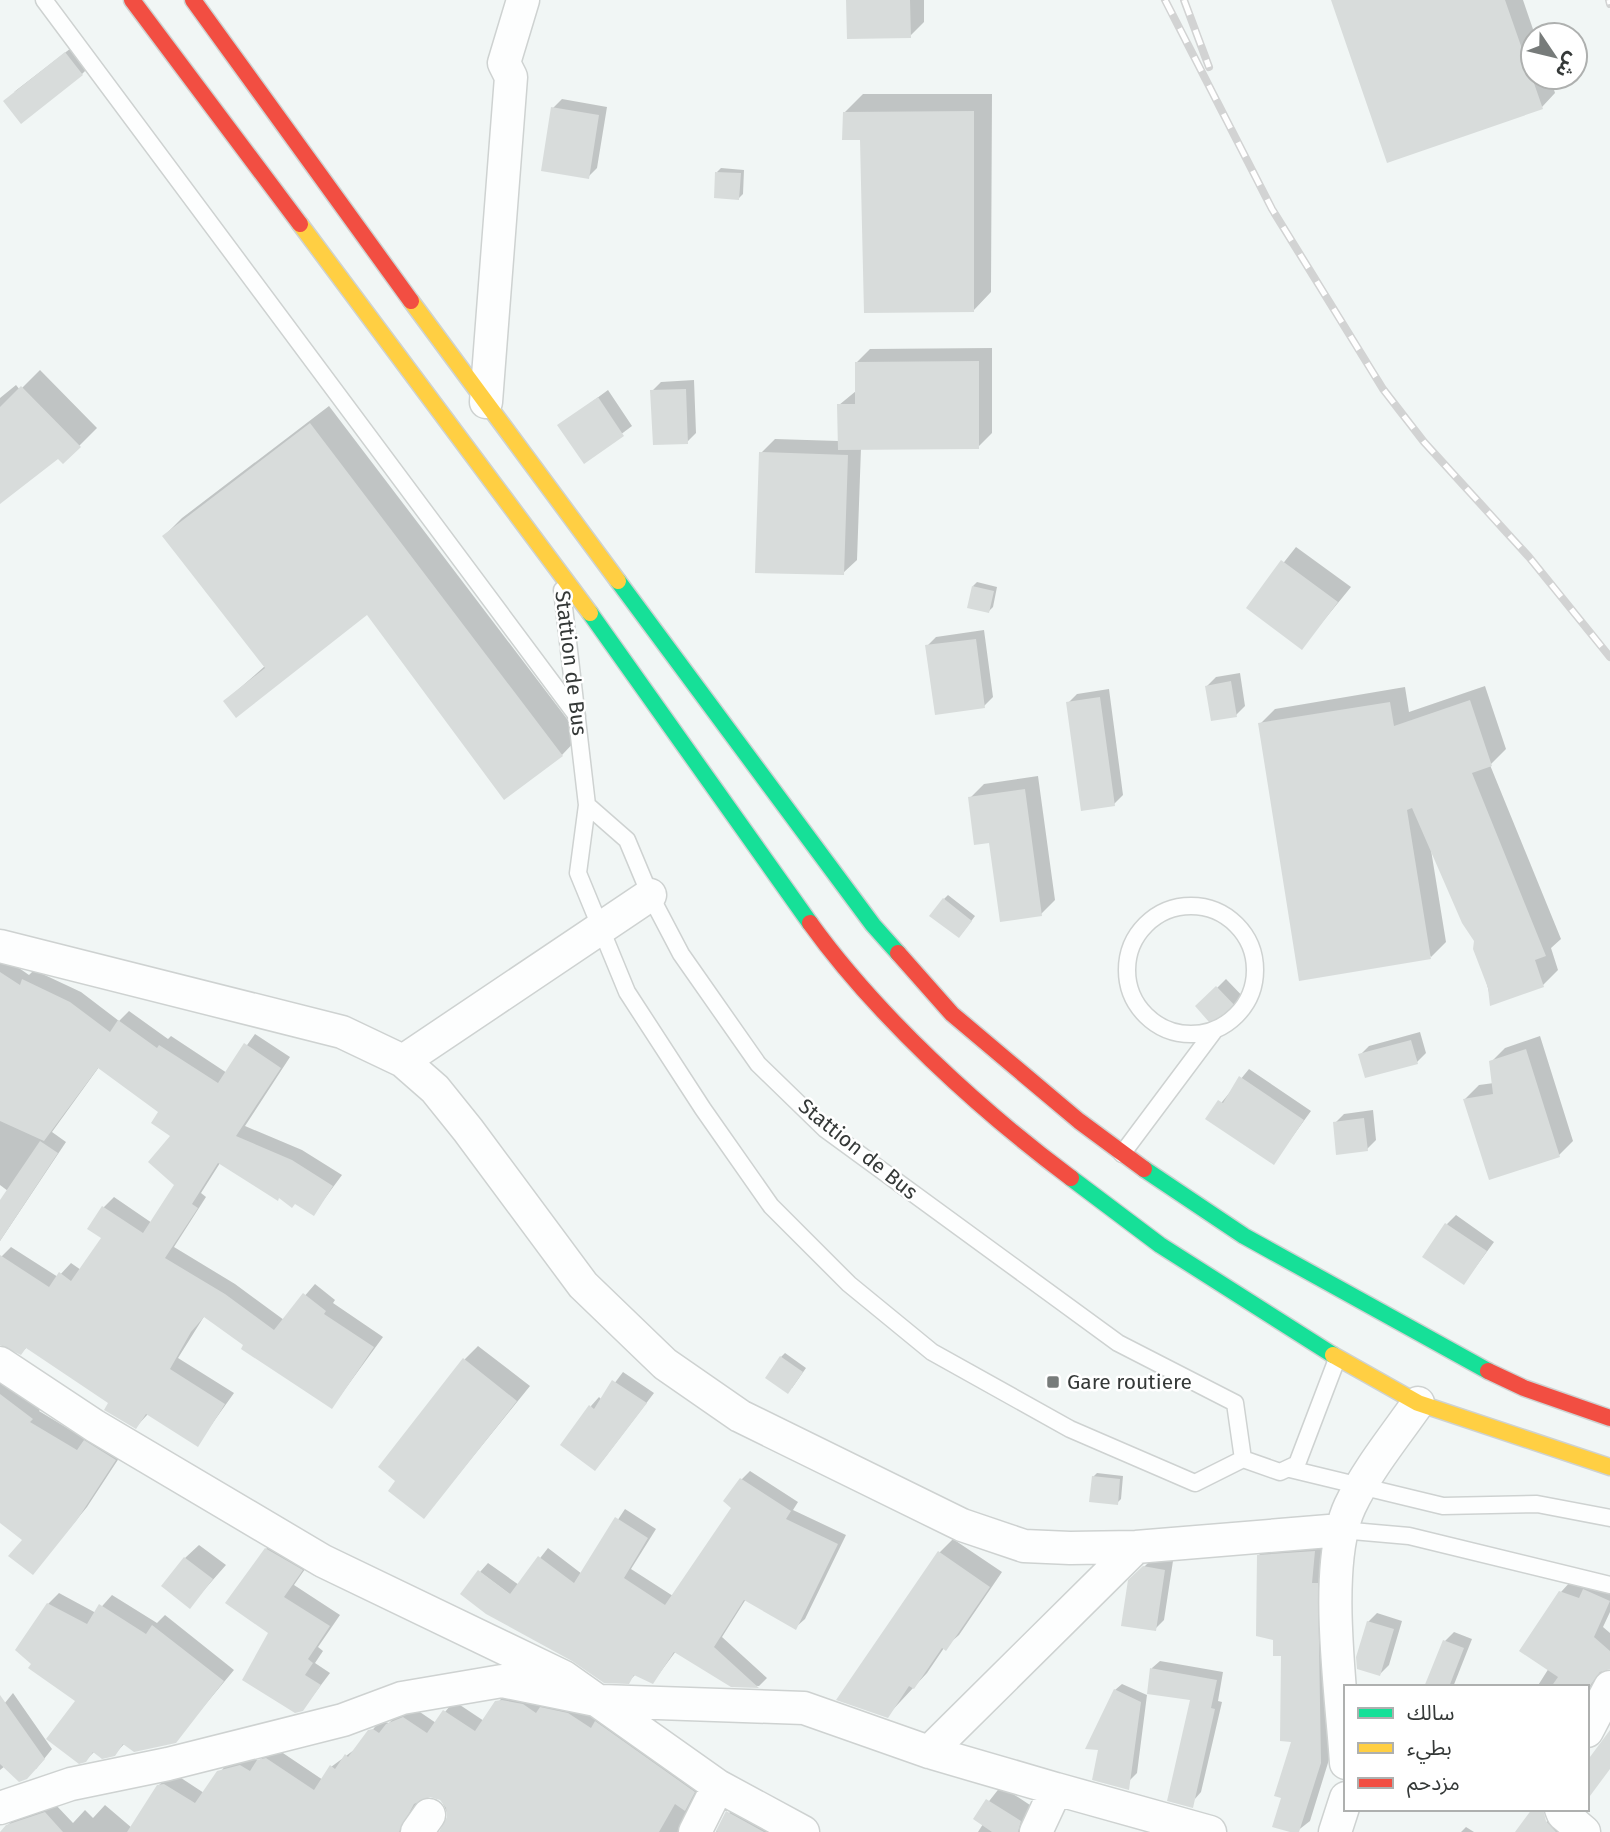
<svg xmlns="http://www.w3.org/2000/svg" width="1610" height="1832" viewBox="0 0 1610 1832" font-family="'Fira Sans','Noto Sans Arabic',sans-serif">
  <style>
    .shadow { fill: #0003 }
    .building { fill: #d8dcdb }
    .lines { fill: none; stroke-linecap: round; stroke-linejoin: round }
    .lane-casing { stroke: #ced2d1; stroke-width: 19 }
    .street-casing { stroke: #ced2d1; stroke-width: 35 }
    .fast-casing { stroke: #ced2d1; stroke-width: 19 }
    .slow-casing { stroke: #ced2d1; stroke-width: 19 }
    .jam-casing { stroke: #ced2d1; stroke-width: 19 }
    .lane { stroke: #fdfefe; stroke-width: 16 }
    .street { stroke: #fdfefe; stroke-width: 32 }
    .fast { stroke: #16e098; stroke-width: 16 }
    .slow { stroke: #ffcf43; stroke-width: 16 }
    .jam { stroke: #f24e42; stroke-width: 16 }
    .rail-casing { stroke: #d2d3d3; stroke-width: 8 }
    .rail { stroke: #fff; stroke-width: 5; stroke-dasharray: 16; stroke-linecap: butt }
    .poi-dot { fill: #777b7a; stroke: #fff; stroke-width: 2.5 }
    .labels { text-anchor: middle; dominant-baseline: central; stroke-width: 5; stroke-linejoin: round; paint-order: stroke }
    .street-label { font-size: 21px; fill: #353938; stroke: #fff }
    .poi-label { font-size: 21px; fill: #353938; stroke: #fff; text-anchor: start }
  </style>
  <rect width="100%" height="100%" fill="#f1f6f5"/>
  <path class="shadow" d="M848,0H924V22L910,36Z
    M1333,0H1523L1535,35L1533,77H1550L1555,93L1542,107Z
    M75,45L91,65L82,74L14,92Z
    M863,94H992L991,292L973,311L844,113Z
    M562,99L607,107L597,168L588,177L553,108Z
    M721,168L744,170L743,194L739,198L717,172Z
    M992,348V433L978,447L861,448L857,560L843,573L761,453L775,439L839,441V405L856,391V363L870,349Z
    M40,370L97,428L63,462L59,456L0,502V398L16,385L20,390Z
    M694,380L696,433L687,442L652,391L661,382Z
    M608,390L632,426L584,462L559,426Z
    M329,406L580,736L562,755L367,613L225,701L265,666L164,536L182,518Z
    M1296,547L1351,587L1302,647L1248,608Z
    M977,582L997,587L993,607L989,611L973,586Z
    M984,630L993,697L984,706L927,646L936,637Z
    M1240,673L1245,706L1236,715L1207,686L1216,677Z
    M1485,686L1506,749L1490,765L1561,939L1551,948L1558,970L1543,985L1492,1004L1476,941L1431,850L1446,942L1431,957L1260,724L1275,709L1405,687L1409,712Z
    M1109,689L1123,795L1114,804L1068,703L1077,694Z
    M1038,776L1055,900L1041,914L991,841L970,798L984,784Z
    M948,895L975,916L963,932L944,899Z
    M3,957L29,975L34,970L81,992L119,1021L129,1011L168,1039L171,1036L227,1073L255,1034L290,1057L245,1126L302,1150L342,1175L314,1213L220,1163L201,1193L206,1197L174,1247L235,1284L284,1320L315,1284L335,1300L333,1303L383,1337L332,1407L205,1315L178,1358L234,1393L197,1445L148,1414L136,1427L111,1402L27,1347L21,1353L0,1343V1258L11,1247L58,1277L71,1263L81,1270L104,1238V1207L114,1197L152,1223L176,1185L172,1135L161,1111L99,1067L52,1132L66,1142L0,1241V1204L8,1191L0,1185V960Z
    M1226,979L1250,1004L1225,1029L1222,1021L1198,1007Z
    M1420,1032L1426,1053L1417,1062L1360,1055L1369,1046Z
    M1540,1036L1573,1141L1559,1155L1465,1099L1479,1085L1494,1083L1491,1062L1505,1048Z
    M1249,1069L1311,1111L1274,1162L1208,1119Z
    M1373,1110L1376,1140L1367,1149L1335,1123L1344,1114Z
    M1456,1215L1494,1242L1464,1283L1447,1224Z
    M478,1346L530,1386L424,1517L465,1359Z
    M785,1353L806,1368L792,1388L781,1357Z
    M0,1367L41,1408L39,1411L87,1440L95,1431L125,1449L87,1507L33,1573L24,1540L0,1521Z
    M623,1372L654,1393L603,1460L591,1406L599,1397L602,1400Z
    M750,1471L798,1502L793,1510L846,1535L805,1619L796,1627L746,1599L722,1637L767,1678L759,1686L732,1685L676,1651L653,1682L636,1674L628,1682L480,1572L488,1563L519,1585L548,1548L582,1574L625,1509L656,1529L631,1569L673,1596L734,1507L741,1480Z
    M1097,1473L1123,1476L1121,1499L1117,1503L1093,1477Z
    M277,1538L312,1559L294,1585L340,1615L318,1647L323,1651L315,1663L330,1673L303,1709L266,1549Z
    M953,1539L1002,1572L959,1635L944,1648L927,1673L887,1716L939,1553Z
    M1326,1540L1332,1750L1310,1821L1296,1832L1284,1797L1294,1740L1283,1654L1275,1639L1258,1556L1270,1544Z
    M199,1545L226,1565L190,1606L185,1558Z
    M1153,1558L1173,1561L1164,1620L1155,1629L1130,1581Z
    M1571,1581L1610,1587V1612L1603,1627L1610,1633V1667L1603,1670L1587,1692V1687H1537L1549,1668L1561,1592Z
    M59,1593L96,1613L112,1595L157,1623L165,1615L234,1670L175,1741L125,1743L114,1755L95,1751L85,1761L77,1701L48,1604Z
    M1377,1613L1402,1621L1389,1665L1380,1674L1368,1622Z
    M1454,1632L1472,1639L1453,1687H1426L1445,1641Z
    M1160,1661L1223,1672L1218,1701L1222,1702L1201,1792L1194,1800L1192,1698L1149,1693L1152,1668Z
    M1122,1684L1147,1695L1137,1773L1130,1780L1100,1749L1115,1690Z
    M507,1691L579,1704L703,1781L692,1832H440L449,1817L441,1799L430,1795L419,1800L408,1818L414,1832H1L17,1816L55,1804L73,1823L85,1810L93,1818L105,1805L132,1828L158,1786L169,1776L175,1774L204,1793L229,1761L250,1756L259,1761L269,1751L277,1749L323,1780L331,1767L358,1747L380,1721L389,1723L398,1714L414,1708L436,1723L454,1701L484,1721Z
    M13,1693L52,1749L36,1769L5,1766L0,1770V1709Z
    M1001,1786L1033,1807L1021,1832H978L983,1824L975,1819Z
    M737,1802L794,1832H716Z
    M1558,1809L1580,1832H1538Z
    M1466,1827L1474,1832H1461Z"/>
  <path class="building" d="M846,0H910L911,38L847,39Z
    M1331,0H1505L1543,109L1387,163Z
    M65,52L83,75L21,124L3,101Z
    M551,107L599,115L589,179L541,171Z
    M974,111V312L864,313L860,140H842L843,112Z
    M715,172L741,173L739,200L714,198Z
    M979,361V449L838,450L837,404H855V362Z
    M21,386L81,447L63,464L58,459L0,504V407Z
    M686,389L688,444L653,445L650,390Z
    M598,397L624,436L584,464L557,425Z
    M310,423L563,756L504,800L367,615L236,718L223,701L265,668L162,536Z
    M759,452L848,455L844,575L755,573Z
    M1281,560L1338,602L1302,650L1246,608Z
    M972,586L994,591L989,613L967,608Z
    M976,639L985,708L935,715L925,645Z
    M1231,681L1237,717L1211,721L1205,686Z
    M1100,697L1115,806L1081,811L1066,702Z
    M1470,700L1492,766L1472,773L1546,956L1535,960L1544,987L1490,1006L1488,988L1473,949L1474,941L1462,923L1412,808L1407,810L1431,959L1299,981L1258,723L1390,702L1394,726Z
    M1025,789L1042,916L1000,922L989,843L974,845L968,797Z
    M943,898L972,921L959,938L929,916Z
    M0,972L20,985L22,979L70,1002L110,1032L118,1020L157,1048L159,1045L218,1083L244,1043L281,1068L236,1136L292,1160L333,1186L314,1216L295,1204L292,1208L279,1198L278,1201L218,1163L192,1204L198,1208L165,1258L225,1294L274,1330L303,1293L326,1311L324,1314L374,1347L332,1409L241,1349L243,1345L204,1317L191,1332L170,1369L225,1404L198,1447L146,1414L136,1429L104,1410L108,1403L26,1348L21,1355L0,1345V1255L49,1287L59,1272L71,1281L101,1238L87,1229L102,1206L143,1233L174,1185L148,1162L170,1136L151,1123L158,1112L98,1068L44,1141L0,1121Z
    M1216,986L1243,1014L1224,1032L1221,1023L1209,1022L1195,1006Z
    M1411,1040L1418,1064L1365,1078L1358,1054Z
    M1526,1049L1560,1157L1489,1180L1463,1099L1493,1094L1489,1061Z
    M1239,1076L1304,1120L1274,1165L1205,1119L1218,1100L1223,1103Z
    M1364,1118L1368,1151L1336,1155L1333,1122Z
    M40,1141L58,1153L0,1241V1200Z
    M1445,1223L1487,1251L1464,1285L1422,1257Z
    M780,1356L803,1372L788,1394L765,1378Z
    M463,1358L517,1401L424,1519L388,1491L395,1481L378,1467Z
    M612,1380L647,1403L595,1471L560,1445L589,1405L594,1409Z
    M0,1394L33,1419L30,1422L77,1450L84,1440L116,1460L77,1520L33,1575L8,1556L22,1540L0,1523Z
    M1092,1476L1120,1479L1118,1505L1089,1502Z
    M740,1478L791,1511L786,1519L838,1544L796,1630L744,1600L714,1647L759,1688L731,1687L674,1652L653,1684L634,1675L629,1684L604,1683L572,1661L486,1614L460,1594L478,1570L510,1594L538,1556L574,1583L615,1517L648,1538L624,1578L665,1605L731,1508L723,1501Z
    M265,1548L303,1570L284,1597L330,1626L308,1659L313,1663L305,1675L321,1685L303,1711L295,1713L242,1680L268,1633L225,1603Z
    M938,1551L990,1587L946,1651L942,1648L914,1689L909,1686L888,1718L836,1700Z
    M1315,1551L1312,1583H1318L1321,1763L1299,1832H1290L1272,1827L1281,1798L1274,1796L1291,1742L1280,1741L1281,1656H1273V1640L1256,1636L1257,1555Z
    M184,1557L213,1579L190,1609L161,1586Z
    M1143,1566L1165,1570L1156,1631L1121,1626L1128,1580Z
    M1583,1589L1610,1601L1594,1637L1610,1651V1669L1600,1672L1589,1687H1551L1558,1677L1519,1651L1559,1591L1579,1598Z
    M47,1603L87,1624L99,1604L146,1634L152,1625L224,1681L176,1743L134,1752L123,1744L115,1756L102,1759L93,1752L86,1762L79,1764L46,1739L75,1701L28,1668L31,1664L15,1650Z
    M1367,1621L1394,1629L1380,1676L1357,1669L1356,1657Z
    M1443,1640L1464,1648L1449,1687H1424Z
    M1150,1668L1217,1680L1211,1708L1215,1709L1193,1808L1167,1801L1190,1700L1147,1694Z
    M1114,1689L1141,1702L1129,1790L1092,1780L1098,1750L1085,1749Z
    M0,1695L45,1759L27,1779L19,1782L0,1764Z
    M502,1700L523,1704L536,1713L540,1707L568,1713L591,1728L595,1721L695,1792L685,1811L675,1804L659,1832H439L447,1817L446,1808L440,1800L430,1797L414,1804L399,1832H127L157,1785L164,1784L195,1803L217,1771L240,1765L250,1771L257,1760L266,1758L314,1790L330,1765L335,1769L345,1754L348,1757L368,1730L373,1729L379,1733L386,1724L403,1717L427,1733L443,1710L475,1731L495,1701Z
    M1610,1730V1769L1587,1800V1761Z
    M986,1799L1021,1821L1018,1832H992L973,1819Z
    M1532,1809H1543L1546,1821L1556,1832H1515Z
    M726,1811L764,1832H718L716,1831Z
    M45,1812L63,1832H0L6,1825Z"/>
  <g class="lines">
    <g class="lane-casing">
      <path id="lane" d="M44,0L577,716
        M562,590L587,805L578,873L627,992L703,1109L771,1206L849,1284L932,1352L1070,1429L1195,1483L1243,1459L1280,1472L1297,1464L1337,1359
        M587,805L627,840L650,895L681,954L758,1064L825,1129L1118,1343L1235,1403L1243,1459
        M1127 970a64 64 0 1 1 128 0a64 64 0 1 1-128 0Z
        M1122,1154L1214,1031
        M1290,1469L1443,1506L1537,1504L1610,1518
        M1341,1530L1409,1536L1610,1585"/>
    </g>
    <g class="street-casing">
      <path id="street" d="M486,402L511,77L504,63L523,0
        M0,946L342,1032L403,1061L435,1089L468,1130L583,1285L665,1364L740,1416L962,1525L1024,1546L1070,1548L1136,1547L1341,1530
        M403,1061L650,895
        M0,1363L95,1426L323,1561L564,1677L718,1786L803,1832
        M1587,1731L1610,1687
        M929,1752L1136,1547
        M1346,1763C1342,1696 1322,1566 1350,1506C1367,1470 1395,1436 1418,1403
        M0,1808L71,1784L168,1764L343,1720L402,1698L502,1681L601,1701L804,1708L929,1752L1056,1789
        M1561,1809L1563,1814L1584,1832
        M417,1832L429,1815
        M695,1832L718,1786
        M1036,1832L1056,1789L1210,1832
        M1335,1832L1346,1798"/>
    </g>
    <g class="fast-casing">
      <path id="fast" d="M618,581L873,925L898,953
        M590,613L810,923
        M1144,1169L1244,1236L1488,1371
        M1071,1178L1160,1245L1333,1355"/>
    </g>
    <g class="slow-casing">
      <path id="slow" d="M300,224L590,613
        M411,301L618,581
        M1333,1355L1418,1403L1610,1467"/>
    </g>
    <g class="jam-casing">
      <path id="jam" d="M132,0L300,224
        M193,0L411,301
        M810,923C877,1016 980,1110 1071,1178
        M898,953L952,1014L1079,1121L1144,1169
        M1488,1371L1524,1388L1610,1418"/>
    </g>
    <use href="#lane" class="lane"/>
    <use href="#street" class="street"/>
    <use href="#fast" class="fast"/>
    <use href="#slow" class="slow"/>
    <use href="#jam" class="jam"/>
    <g class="rail-casing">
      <path id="rail" d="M1165,0L1272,209L1383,389L1424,442L1529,557L1610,657
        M1184,0L1209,67
        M1609,0L1610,4"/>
    </g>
    <use href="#rail" class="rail"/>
  </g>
  <rect class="poi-dot" x="1046" y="1375" width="14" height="14" rx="3.5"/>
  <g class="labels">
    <g class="street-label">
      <text transform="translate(571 663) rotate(83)">Stattion de Bus</text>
      <text transform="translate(858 1149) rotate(39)">Stattion de Bus</text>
    </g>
    <g class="poi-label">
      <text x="1067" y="1382">Gare routiere</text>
    </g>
  </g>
  <rect x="1344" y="1685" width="245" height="126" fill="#ffffff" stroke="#aeb0af" stroke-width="2"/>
  <rect x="1358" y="1708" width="35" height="10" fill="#16e098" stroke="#aeb0af" stroke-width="2"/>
  <text x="1407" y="1720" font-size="21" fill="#353938">سالك</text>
  <rect x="1358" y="1743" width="35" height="10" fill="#ffcf43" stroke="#aeb0af" stroke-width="2"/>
  <text x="1407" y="1755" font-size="21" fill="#353938">بطيء</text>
  <rect x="1358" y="1778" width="35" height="10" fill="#f24e42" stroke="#aeb0af" stroke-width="2"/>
  <text x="1407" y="1790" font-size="21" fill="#353938">مزدحم</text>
  <g transform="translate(1554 56) rotate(125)"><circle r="33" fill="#ffffff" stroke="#aeb0af" stroke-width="2"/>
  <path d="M0-5L12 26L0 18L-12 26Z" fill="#777b7a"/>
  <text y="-10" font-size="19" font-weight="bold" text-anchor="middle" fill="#353938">ش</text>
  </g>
</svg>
